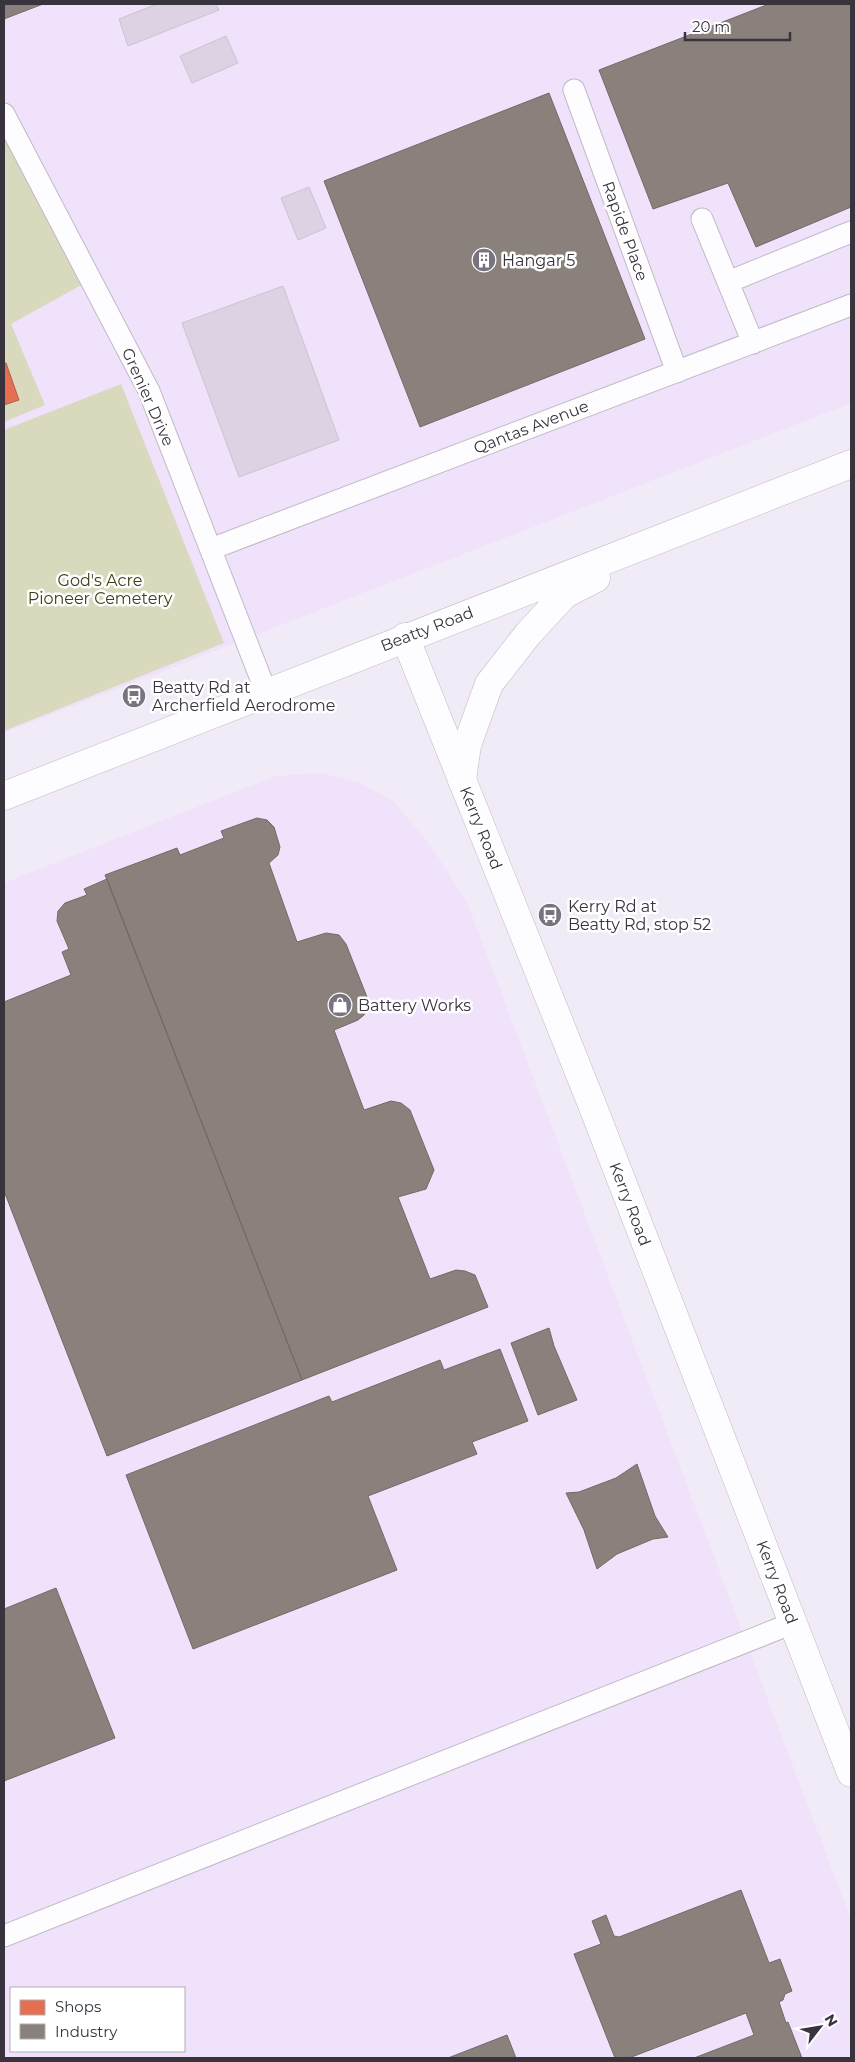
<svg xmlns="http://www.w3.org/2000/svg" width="855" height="2062" viewBox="0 0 855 2062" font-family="Montserrat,sans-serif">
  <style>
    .built { fill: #f0e2fb; fill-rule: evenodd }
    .green { fill: #d9d9be }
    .shops { fill: #e76f51; stroke: #b35d4b }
    .industry { fill: #8a817c; stroke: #726a69 }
    .building { fill: #ddd2e4; stroke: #c9c4ce }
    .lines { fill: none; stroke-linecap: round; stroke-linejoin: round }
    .service-casing { stroke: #c0bac5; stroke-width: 23 }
    .tertiary-casing { stroke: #c0bac5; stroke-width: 29 }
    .secondary-casing { stroke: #c0bac5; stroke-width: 29 }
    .service { stroke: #fdfcfe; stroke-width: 21 }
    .tertiary { stroke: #fdfcfe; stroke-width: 28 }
    .secondary { stroke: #fdfcfe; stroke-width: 28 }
    .labels { text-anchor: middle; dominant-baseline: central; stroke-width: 5; stroke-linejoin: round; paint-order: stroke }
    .street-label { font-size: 16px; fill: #39333e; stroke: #fff }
    .poi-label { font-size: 16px; fill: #39333e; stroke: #fff; text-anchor: start }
    .park-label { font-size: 16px; fill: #3e4017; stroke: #fff }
  </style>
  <rect width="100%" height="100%" fill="#f1eaf7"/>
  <path class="built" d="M4,4H851V403L4,733Z
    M322,773L358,782L394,802L431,846L467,902L851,1920V2058H4V883L276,776ZM11,1988H184V2051H11Z"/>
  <path class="green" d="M4,134L85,283L11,324L45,405L4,422Z
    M121,384L224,643L4,731V430Z"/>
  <path class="shops" d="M6,363L19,400L4,405V364Z"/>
  <path class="industry" d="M4,4H43L4,19Z
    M769,4H851V207L756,247L728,183L653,209L599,70Z
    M549,93L645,339L420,427L324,181Z
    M257,818L267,820L274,827L280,847L278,855L269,863L297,942L326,933L339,935L346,944L369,1002L364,1015L358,1020L334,1030L364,1110L391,1101L401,1103L410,1110L434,1170L426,1189L398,1197L430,1279L456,1270L465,1271L475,1275L488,1307L302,1380L105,875L177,848L180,855L224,838L221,831Z
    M107,879L302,1380L107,1456L4,1191V1002L71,975L62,952L69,949L57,921L58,911L65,903L87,895L84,889Z
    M549,1328L554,1346L577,1400L538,1415L511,1343Z
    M500,1349L528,1421L472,1442L477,1454L368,1496L397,1570L193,1649L126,1475L329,1396L332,1402L440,1360L444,1370Z
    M637,1464L655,1516L668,1537L653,1539L617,1554L597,1569L584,1530L566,1493L579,1492L616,1478Z
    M56,1588L115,1738L4,1781V1609Z
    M741,1890L769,1963L780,1959L792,1991L785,1994L783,2000L779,2002L786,2023L788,2022L802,2058H694L754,2035L746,2013L629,2058H615L574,1954L601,1944L592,1921L606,1915L614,1936L619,1937Z
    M507,2035L516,2058H448Z"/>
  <path class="building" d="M157,4H216L219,10L128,46L119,19Z
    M226,36L238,63L192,83L180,56Z
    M309,187L326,228L298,240L281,198Z
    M283,286L339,440L239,477L182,323Z"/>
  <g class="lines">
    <g class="service-casing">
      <path id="service" d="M574,90L677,372
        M4,114L149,391L266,692
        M702,219L753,343
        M728,282L851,232
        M211,549L851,305
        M4,1936L793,1623"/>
    </g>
    <g class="tertiary-casing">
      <path id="tertiary" d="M405,637L593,1107L851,1773"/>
    </g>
    <g class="secondary-casing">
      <path id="secondary" d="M462,780L467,745L489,684L528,634L565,594L596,578
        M4,796L851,464"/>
    </g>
    <use href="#service" class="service"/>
    <use href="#tertiary" class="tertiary"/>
    <use href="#secondary" class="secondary"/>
  </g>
  <defs>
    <g id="building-disc" transform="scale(1.25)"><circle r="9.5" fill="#79737f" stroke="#fff"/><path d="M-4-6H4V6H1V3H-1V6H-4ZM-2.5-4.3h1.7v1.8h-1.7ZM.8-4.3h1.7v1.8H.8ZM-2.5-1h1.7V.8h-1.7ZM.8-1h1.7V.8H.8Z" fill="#fff"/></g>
    <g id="bus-disc" transform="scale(1.25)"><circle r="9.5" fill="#79737f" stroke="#fff"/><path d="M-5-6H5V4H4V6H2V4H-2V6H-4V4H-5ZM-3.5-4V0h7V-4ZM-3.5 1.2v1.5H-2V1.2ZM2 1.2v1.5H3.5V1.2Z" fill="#fff"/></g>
    <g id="shop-disc" transform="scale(1.25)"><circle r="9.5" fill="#79737f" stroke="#fff"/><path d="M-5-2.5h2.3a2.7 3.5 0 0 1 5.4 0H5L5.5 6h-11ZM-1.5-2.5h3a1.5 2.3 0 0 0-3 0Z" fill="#fff"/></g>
  </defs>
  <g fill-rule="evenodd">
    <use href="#building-disc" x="484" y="260"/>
    <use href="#bus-disc" x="134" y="696"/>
    <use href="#bus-disc" x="550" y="915"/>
    <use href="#shop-disc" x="340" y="1005"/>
  </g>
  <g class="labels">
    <g class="street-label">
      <text transform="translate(625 231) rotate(70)">Rapide Place</text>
      <text transform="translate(148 397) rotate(66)">Grenier Drive</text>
      <text transform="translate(531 427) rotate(-21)">Qantas Avenue</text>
      <text transform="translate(427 629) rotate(-21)">Beatty Road</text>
      <text transform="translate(481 828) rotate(68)">Kerry Road</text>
      <text transform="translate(630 1204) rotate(69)">Kerry Road</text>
      <text transform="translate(777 1582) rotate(69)">Kerry Road</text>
    </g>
    <g class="poi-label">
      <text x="502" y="260">Hangar 5</text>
      <text x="152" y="687">Beatty Rd at<tspan x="152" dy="18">Archerfield Aerodrome</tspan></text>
      <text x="568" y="906">Kerry Rd at<tspan x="568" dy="18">Beatty Rd, stop 52</tspan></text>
      <text x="358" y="1005">Battery Works</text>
    </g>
    <g class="park-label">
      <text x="100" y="580">God's Acre<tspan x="100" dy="18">Pioneer Cemetery</tspan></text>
    </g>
  </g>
  <rect width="855" height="2062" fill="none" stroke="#39333e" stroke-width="10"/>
  <rect x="10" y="1987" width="175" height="65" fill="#ffffff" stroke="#b0adb2"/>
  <rect x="20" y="2000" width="25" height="15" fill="#e76f51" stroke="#b0adb2"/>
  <text x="55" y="2012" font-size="15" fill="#39333e">Shops</text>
  <rect x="20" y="2024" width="25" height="15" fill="#8a817c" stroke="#b0adb2"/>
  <text x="55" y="2037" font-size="15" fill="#39333e">Industry</text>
  <g transform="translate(820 2027) rotate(59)" stroke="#ffffff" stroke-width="4" paint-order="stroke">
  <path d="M0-4L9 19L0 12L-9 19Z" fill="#39333e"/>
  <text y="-8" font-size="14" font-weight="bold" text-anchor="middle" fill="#39333e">N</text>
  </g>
  <path d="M685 32v8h105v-8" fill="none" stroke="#39333e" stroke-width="2.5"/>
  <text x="692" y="32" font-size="15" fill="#39333e" stroke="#ffffff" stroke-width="4" paint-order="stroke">20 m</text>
</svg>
